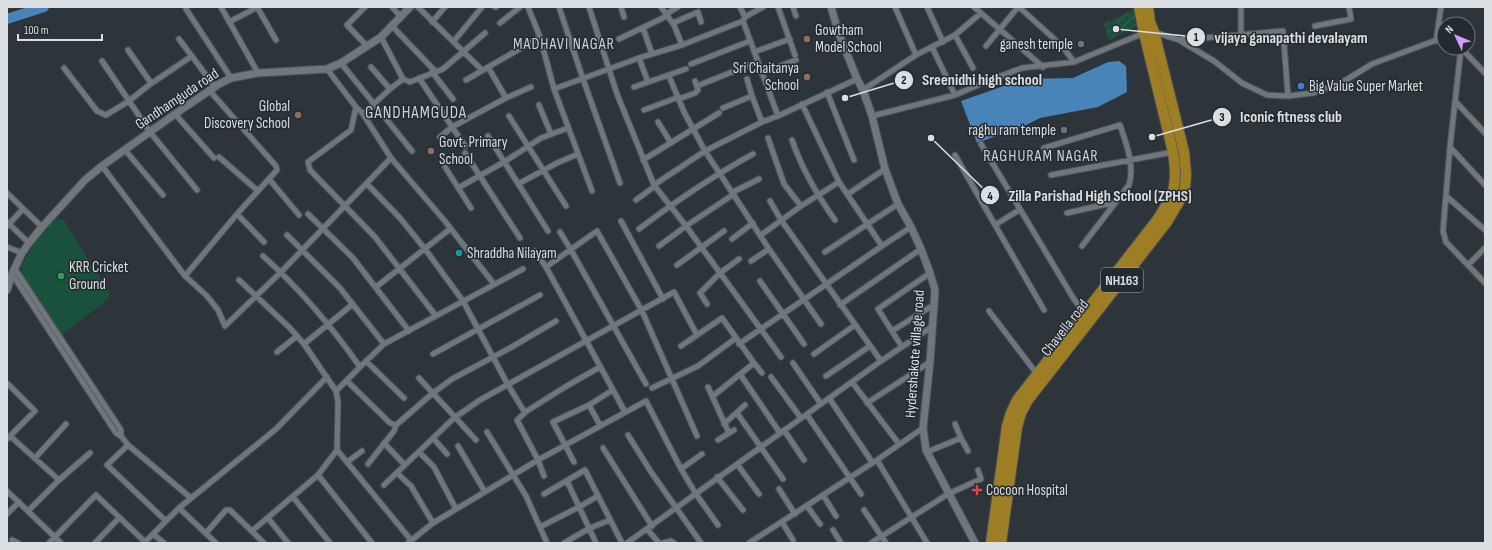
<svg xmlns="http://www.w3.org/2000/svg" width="1492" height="550" viewBox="0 0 1492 550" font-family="'Sofia Sans Condensed',sans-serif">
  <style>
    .garden { fill: url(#garden-furrows) }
    .pitch { fill: #1a513c }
    .water { fill: #4984b8 }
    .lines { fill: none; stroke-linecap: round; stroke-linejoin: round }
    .river { stroke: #4984b8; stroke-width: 10 }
    .street-casing { stroke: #4d5357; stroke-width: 7 }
    .secondary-casing { stroke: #4d5357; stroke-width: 9 }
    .highway-casing { stroke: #4d5357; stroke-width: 12 }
    .street { stroke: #6f767c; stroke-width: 5 }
    .secondary { stroke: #6f767c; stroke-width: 7 }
    .highway { stroke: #9e7e25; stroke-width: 10 }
    .education-dot { fill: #8d6e63; stroke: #242b30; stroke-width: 1.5 }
    .worship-dot { fill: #6b7280; stroke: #242b30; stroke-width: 1.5 }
    .shop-dot { fill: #3f7fe0; stroke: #242b30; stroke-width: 1.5 }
    .culture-dot { fill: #0f9aa8; stroke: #242b30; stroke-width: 1.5 }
    .leisure-dot { fill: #2e9e5b; stroke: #242b30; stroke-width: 1.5 }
    .health-dot { fill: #e0444e; stroke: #242b30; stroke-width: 1.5 }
    .labels { text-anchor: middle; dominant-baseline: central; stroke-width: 3; stroke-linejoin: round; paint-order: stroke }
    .shield { fill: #242b30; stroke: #a4a9ad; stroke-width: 1 }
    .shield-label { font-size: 14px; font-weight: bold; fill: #dbdfe2 }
    .poi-label { font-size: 15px; fill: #dbdfe2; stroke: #242b30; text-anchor: start }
    .street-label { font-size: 15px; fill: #dbdfe2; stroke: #242b30 }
    .neighbourhood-label { font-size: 16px; letter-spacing: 1px; fill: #cbd3da; stroke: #242b30 }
    .quarter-label { font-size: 17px; letter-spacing: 1px; fill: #cbd3da; stroke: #242b30 }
    .leader { fill: none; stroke: #dbdfe2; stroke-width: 1.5 }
    .callout-dot { fill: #dbdfe2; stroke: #242b30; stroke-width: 1.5 }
    .mark-label { font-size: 12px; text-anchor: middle; font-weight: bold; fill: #111 }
    .callout-label { font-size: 16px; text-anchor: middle; font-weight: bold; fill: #dbdfe2; stroke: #242b30; stroke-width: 3; stroke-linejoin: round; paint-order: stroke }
  </style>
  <defs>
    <pattern id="garden-furrows" width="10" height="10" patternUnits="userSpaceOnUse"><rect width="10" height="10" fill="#1a513c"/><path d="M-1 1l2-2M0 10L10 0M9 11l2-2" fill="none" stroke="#3b6a58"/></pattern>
  </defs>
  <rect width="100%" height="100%" fill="#2e353a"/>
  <path class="garden" d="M1133,10L1136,26L1109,40L1104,24Z"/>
  <path class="pitch" d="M54,219L64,220L110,295L109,298L62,335L25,280L20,268L35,242Z"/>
  <path class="water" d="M1119,61L1126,66L1127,92L1098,107L1040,118L1026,125L977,143L961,101L1024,79L1073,78L1108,62Z"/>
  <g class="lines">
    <path class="river" d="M7,19L44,7"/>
    <g class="street-casing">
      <path id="street" d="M221,7L258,73
        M257,7L276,40
        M365,7L347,25L367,46
        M392,7L401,17
        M418,7L482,70
        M495,7H496
        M528,7L540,37L554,89L592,191
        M559,7L583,79L620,183
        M589,7L617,94L654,185L686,226L781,357
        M621,7L624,17
        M661,7L674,25L682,45
        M740,7L745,17L743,21L778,116
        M778,7L795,55
        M793,7L796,16
        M895,7L916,55
        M927,7L943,42
        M974,7L1043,67
        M1019,7L1062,46L1074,62
        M186,9L231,78
        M666,14L678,7
        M745,17L763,7
        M229,22L258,7
        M432,22L445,7
        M500,23L520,7
        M673,23L698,12L701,22
        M392,26L435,71
        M1315,26L1351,19L1349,7
        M643,28L652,54
        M1154,32L1179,40L1214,61L1242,83L1267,95L1288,96L1313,93L1341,83L1372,64L1442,38L1444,39
        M1241,34V7
        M955,35L973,68
        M381,37L403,79L410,82L443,69L485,33
        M179,39L215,87
        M619,39L667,16
        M1179,40L1283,31L1288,96
        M454,41L482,7
        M1436,41L1441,7
        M986,46L1018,7
        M932,47L955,95
        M1461,48L1450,147L1443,231L1446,242L1485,283
        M1461,48L1485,73
        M128,50L151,83
        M754,52L790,39
        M639,58L648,82
        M102,61L150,132L197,190
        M341,63L412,151
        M691,64L750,41
        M371,67L390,89
        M488,67L506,98
        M64,68L97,111L106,115L129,101L149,85L192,56
        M327,69L356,107L363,114L390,89L403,79
        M432,72L453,99
        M761,73L796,60
        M669,76L684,112L705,151L769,249L821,324
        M419,78L465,146
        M466,80L540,37
        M697,86L757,62
        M634,87L686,69
        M554,89L639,58L682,45L743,21
        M863,90L916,55L955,35L981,13
        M827,92L854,160
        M752,96L762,122
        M679,99L695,93L698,90L695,81
        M1455,101L1485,133
        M539,105L551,134
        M356,107L351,130L308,162L310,170L375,237L436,316
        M723,108L752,96L747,79
        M644,110L679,97
        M175,114L214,158
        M363,114L391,158L444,220L494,284
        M509,116L566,206
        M872,116L955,95L990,80L1022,68L1074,62L1144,33
        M658,122L671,143
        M488,136L548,231
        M440,137L452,127L506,98L531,87
        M768,138L784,184L801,206
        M792,140C802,169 817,195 835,220
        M981,144L1072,296L1085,315
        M1450,147L1485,185
        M1044,148L1120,125C1126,143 1135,165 1129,185L1082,246
        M125,150L163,195
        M465,153L520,238
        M955,155L995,225L1019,210
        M219,157L258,191
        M643,160L719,113
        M102,166L185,276L207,296L218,310L225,326L281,272L391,158
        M445,167L471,208
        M1051,175L1173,152
        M269,179L299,215
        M367,184L400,218L425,249L463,301L508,385L524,411H527L565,387L600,367
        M518,184L557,163L578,154
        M654,185L705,151L762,122L778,116L857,79
        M458,188L504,162L541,138L568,128
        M733,192L759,179
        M7,193L42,227
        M848,194L885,169
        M1446,196L1485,230
        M636,200L655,186
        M770,201L781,220L881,361
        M1067,213L1116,202
        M237,214L264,242
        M308,214L353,258L409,331
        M621,221L663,299
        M7,222L29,243
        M995,225L1044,310
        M7,226L23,209
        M639,229C676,201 713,176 753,154
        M560,232L571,250L646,384
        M287,235L340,288L384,344
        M761,235L801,206L839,182
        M732,239L753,223
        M659,246L686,226L734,194
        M882,246L911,227
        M7,247L22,253
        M535,251L546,267L625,412
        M825,252L898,204
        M263,256C300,289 332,327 360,367L384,344L523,269
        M751,261L769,249
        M677,265L724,231
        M1468,265L1485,248
        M546,267L597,231L642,311L697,436
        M15,269L121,430V436
        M12,274L116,433L121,436L128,445L191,498
        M185,276L237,214L277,170L276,166L209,90
        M239,280L290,328L304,344L336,391L338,402L337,450L318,475L252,531
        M760,281L804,344
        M376,287L450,229
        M707,304L700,293L720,273L739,259
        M840,305L921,249
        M989,311L1037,374
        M892,331L935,304
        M304,344L353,304
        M739,344L882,246L839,182L802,104
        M681,346L722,318L754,363L713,396
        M902,347L878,309L930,273
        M277,352L297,336
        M433,354L540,295
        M814,354L855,325
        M366,361L404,398
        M754,363L762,373
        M793,363L821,404
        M740,374L780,433
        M826,376L870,346
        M771,377L801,418
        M419,378L476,440
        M347,381L390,423L396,425L433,393L452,379L510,348L556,321
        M852,382L899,444
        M708,387L729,433
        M652,388L698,366L736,338
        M336,391L360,367
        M829,398L872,462
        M867,403L930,362
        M589,405L600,425
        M527,411L517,420L538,460L544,476
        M737,413L783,479
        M807,415L861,494
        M724,424L745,405
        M784,430L804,460
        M487,432L526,496L547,543
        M628,435L651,472L701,543
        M10,436L59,480L28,511
        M433,438L447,454
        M961,438L968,451
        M7,439L35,411L8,384
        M718,440L734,430
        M384,443L405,465
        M128,445L107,465L166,521
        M458,446L485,492
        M603,448L652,526
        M337,450L411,540
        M419,452L434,467L456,509
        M927,452L961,438L955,424
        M35,458L66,424
        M877,460L927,543
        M347,462L362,451
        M574,462L553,422L589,405L613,390
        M368,464L394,431L396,425
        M737,464L759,494
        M681,469L702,454
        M397,473L411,486L433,523
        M318,475L372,543
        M717,477L743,510
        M59,480L90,453
        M567,481L596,543
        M384,485L454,418L480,400L674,292L697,335
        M779,489L795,514
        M7,491L61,543
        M544,494L585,470L622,543
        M823,495L836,516
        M293,497L330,543
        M807,506L820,524
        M179,508L216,543
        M864,510L886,543
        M7,514L19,502
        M268,518L288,543
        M782,522L793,540
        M540,527L579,507L598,496
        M647,529L659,543
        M833,530L841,543
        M206,533L226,510H230L264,543
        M153,534L164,543
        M12,540L18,543
        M49,543L96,495L145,542
        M95,543L119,518
        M144,543L179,508L276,429L327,377
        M408,543L433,523L538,460L646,401L681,469L696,494L718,525
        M564,543L590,528L610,520
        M627,543L881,361L933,326
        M663,543L671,541L674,543
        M749,543L877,460L923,428
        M871,543L948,494L981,479L978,470"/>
    </g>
    <g class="secondary-casing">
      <path id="secondary" d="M831,7L839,34L857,79L863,90L872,116L885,169L898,204L911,227L921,249L930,273L935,290L930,362L923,428L926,450L975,543
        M7,290L12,274L22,253L29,243L42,227L85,180L102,166L175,114L219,84L231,78L258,73L327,69L341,63L381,37L410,7"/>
    </g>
    <g class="highway-casing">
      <path id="highway" d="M991,543L1007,426L1011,413L1017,400L1157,220C1175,193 1178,185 1173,152L1144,33L1139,7
        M1001,543L1017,427L1021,413L1028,400L1167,222L1180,200L1185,188L1186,174L1184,152L1154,32L1150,22L1148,7"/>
    </g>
    <use href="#street" class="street"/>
    <use href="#secondary" class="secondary"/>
    <use href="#highway" class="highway"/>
  </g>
  <g class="education-dot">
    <circle cx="807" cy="39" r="4"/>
    <circle cx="807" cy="77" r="4"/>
    <circle cx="298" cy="115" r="4"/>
    <circle cx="431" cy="151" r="4"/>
  </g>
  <g class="worship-dot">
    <circle cx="1081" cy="44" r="4"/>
    <circle cx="1064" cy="130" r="4"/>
  </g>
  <circle class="shop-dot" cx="1301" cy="86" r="4"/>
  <circle class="culture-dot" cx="459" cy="253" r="4"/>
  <circle class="leisure-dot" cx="61" cy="276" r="4"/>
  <path class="health-dot" d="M975 484h4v4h4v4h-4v4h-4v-4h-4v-4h4z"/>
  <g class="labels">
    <rect class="shield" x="1101" y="268" width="42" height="24" rx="3"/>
    <g class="shield-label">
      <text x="1122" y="280">NH163</text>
    </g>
    <g class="poi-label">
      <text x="815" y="30">Gowtham<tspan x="815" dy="17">Model School</tspan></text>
      <text x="1073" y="44" text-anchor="end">ganesh temple</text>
      <text x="799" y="68" text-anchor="end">Sri Chaitanya<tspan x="799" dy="17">School</tspan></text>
      <text x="1309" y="86">Big Value Super Market</text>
      <text x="290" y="106" text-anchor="end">Global<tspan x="290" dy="17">Discovery School</tspan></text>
      <text x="1056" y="130" text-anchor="end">raghu ram temple</text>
      <text x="439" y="142">Govt. Primary<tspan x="439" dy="17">School</tspan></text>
      <text x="467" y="253">Shraddha Nilayam</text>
      <text x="69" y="267">KRR Cricket<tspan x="69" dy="17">Ground</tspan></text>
      <text x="986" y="490">Cocoon Hospital</text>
    </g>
    <g class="street-label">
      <text transform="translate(177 99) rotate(-34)">Gandhamguda road</text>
      <text transform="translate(1065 328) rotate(-52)">Chavella road</text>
      <text transform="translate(915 354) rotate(-86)">Hydershakote village road</text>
    </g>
    <g class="neighbourhood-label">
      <text x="564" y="44">MADHAVI NAGAR</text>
      <text x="1041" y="156">RAGHURAM NAGAR</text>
    </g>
    <g class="quarter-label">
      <text x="416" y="113">GANDHAMGUDA</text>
    </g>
  </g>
  <path class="leader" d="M1116 29L1196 37M845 98L904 80M1152 137L1222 117M931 138L990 195"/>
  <g class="callout-dot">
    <circle cx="1116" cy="29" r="4"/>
    <circle cx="845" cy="98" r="4"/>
    <circle cx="1152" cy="137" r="4"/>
    <circle cx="931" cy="138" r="4"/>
    <circle cx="1196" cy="37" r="10"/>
    <circle cx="904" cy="80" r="10"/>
    <circle cx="1222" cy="117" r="10"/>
    <circle cx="990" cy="195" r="10"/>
  </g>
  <g class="mark-label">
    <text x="1196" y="41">1</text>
    <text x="904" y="84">2</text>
    <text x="1222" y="121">3</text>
    <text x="990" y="200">4</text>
  </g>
  <g class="callout-label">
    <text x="1291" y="43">vijaya ganapathi devalayam</text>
    <text x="982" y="85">Sreenidhi high school</text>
    <text x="1291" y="122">Iconic fitness club</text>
    <text x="1100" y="201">Zilla Parishad High School (ZPHS)</text>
  </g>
  <rect width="1492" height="550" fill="none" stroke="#dbdfe2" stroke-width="16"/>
  <g transform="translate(1456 36) rotate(314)"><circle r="19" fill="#242b30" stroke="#6d7377"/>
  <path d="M0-3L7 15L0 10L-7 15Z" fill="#d39cfc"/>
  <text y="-6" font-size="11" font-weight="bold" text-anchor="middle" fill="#dbdfe2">N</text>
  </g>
  <path d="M18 34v6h84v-6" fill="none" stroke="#dbdfe2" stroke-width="2"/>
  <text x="24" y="34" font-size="12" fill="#dbdfe2" stroke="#242b30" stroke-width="3" paint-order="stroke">100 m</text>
</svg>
